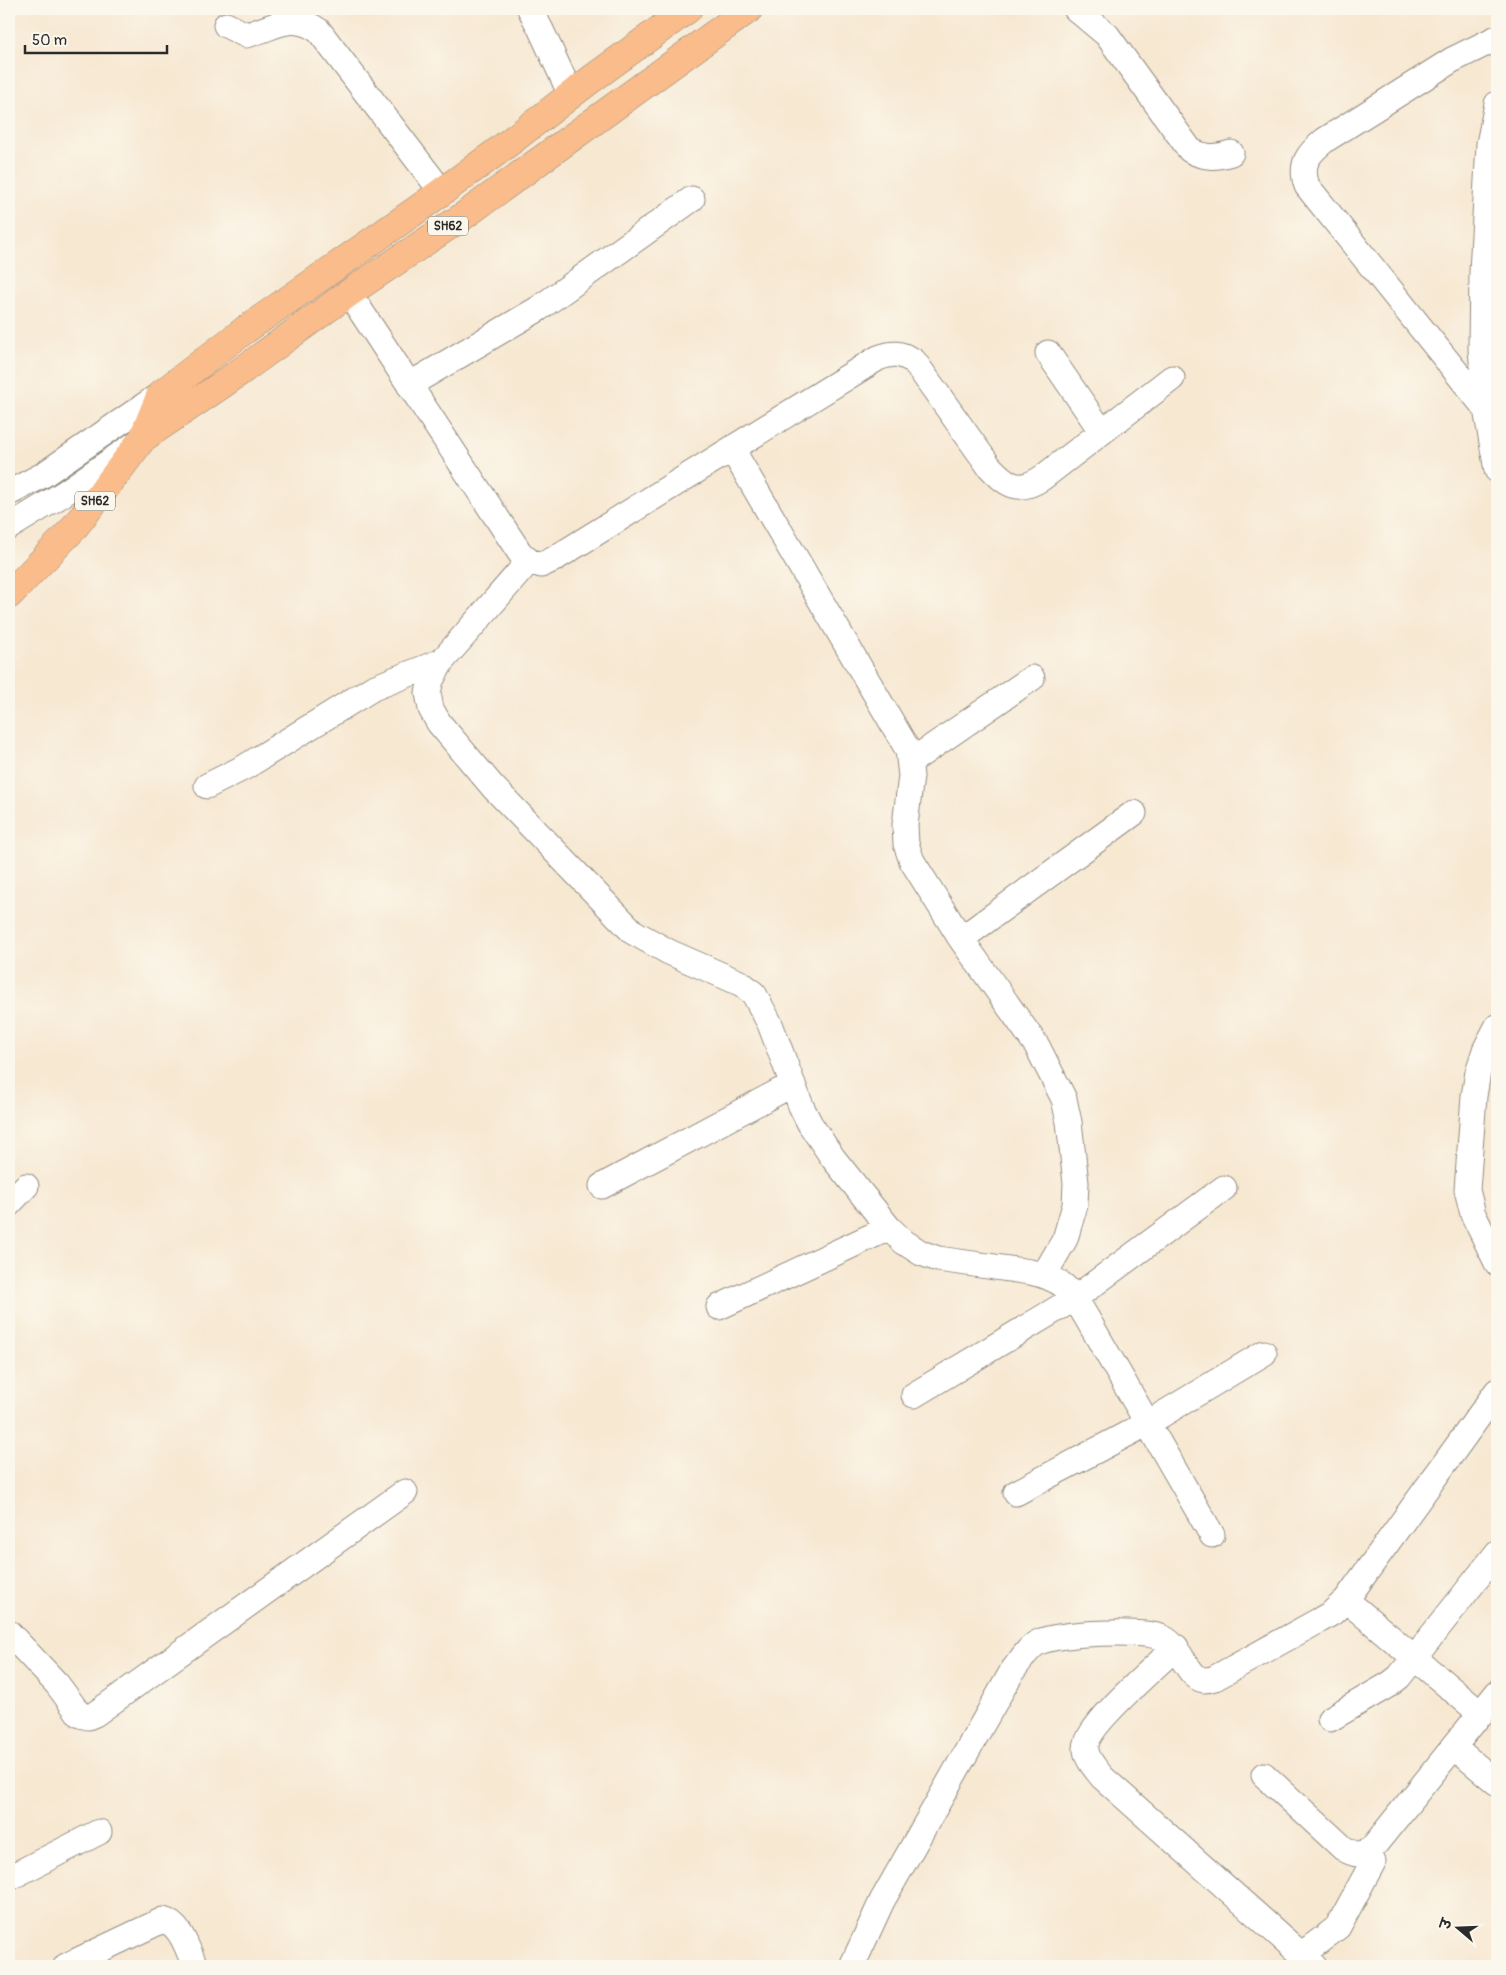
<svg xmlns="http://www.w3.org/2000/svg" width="1506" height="1975" viewBox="0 0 1506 1975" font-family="Pangolin,'Playpen Sans Deva',sans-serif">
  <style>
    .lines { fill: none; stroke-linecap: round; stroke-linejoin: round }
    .minor-casing { stroke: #918a7e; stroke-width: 27 }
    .major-casing { stroke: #918a7e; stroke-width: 29 }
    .minor { stroke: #fff; stroke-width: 25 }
    .major { stroke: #f9bc8a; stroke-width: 28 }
    .labels { text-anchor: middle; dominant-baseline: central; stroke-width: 5; stroke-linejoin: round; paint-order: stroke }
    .shield { fill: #fbf7ec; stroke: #696865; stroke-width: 1 }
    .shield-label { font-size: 12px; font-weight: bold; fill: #2b2b2b }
  </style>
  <rect width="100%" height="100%" fill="#fbf7ec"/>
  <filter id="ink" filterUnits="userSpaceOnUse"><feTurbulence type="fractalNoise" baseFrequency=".02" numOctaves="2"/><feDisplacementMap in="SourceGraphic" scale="10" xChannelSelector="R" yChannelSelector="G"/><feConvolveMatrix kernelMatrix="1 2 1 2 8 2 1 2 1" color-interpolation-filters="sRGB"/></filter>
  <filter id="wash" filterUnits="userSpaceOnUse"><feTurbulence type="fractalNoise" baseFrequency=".0096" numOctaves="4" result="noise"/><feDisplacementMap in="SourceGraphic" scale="20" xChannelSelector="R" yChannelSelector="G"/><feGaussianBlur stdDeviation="1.12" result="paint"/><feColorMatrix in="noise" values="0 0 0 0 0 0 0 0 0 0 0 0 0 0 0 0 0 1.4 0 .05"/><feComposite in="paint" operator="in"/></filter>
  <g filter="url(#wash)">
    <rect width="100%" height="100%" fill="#f7e8d2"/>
  </g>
  <g filter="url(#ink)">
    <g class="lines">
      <g class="minor-casing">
        <path id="minor" d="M530,9L541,30L571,95
          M1076,9L1107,35L1190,150C1204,158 1215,158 1231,153
          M226,25L246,35C275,28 291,11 319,31L442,192
          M1497,104L1489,144L1482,272L1481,349L1486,409L1497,470
          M349,293L520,553L529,561L541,565L554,559L878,358C893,352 900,353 914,361L989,466C1007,485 1018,494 1042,478L1172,378
          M1048,353L1102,432
          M409,385L538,309L692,199
          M1486,409L1307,186C1299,163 1309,153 1325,140L1452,60L1497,38
          M732,449L908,750L911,776L905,825L906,844L912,861L961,939L1037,1046L1064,1099L1069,1122L1076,1183L1075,1205L1065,1239L1044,1275
          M9,493L43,475L161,394
          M9,527L63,494L135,444
          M529,561L442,661L431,680L428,693L431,709L439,723L493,787L633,932L669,952L742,984L754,994L770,1024L801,1106L810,1124L833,1158L889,1228L904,1242L921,1253L938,1259L1030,1272C1065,1279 1071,1291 1088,1320L1212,1535
          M910,762L1032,678
          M207,786L245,767L373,688L442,661
          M961,939L1134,813
          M1497,1027L1485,1050L1478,1072L1474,1096L1467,1190L1473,1214L1497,1263
          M602,1186L793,1084
          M9,1204L26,1186
          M719,1307L889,1228
          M914,1395L1075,1298L1224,1188
          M1016,1493L1148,1423L1264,1353
          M1346,1600L1481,1714
          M9,1633L57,1684L80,1715L88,1717L95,1714L405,1492
          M1176,1647C1158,1665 1083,1727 1086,1750C1087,1760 1096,1769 1102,1777L1314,1966
          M1330,1719L1390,1684L1399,1677L1497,1553
          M1454,1747L1497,1783
          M1264,1775L1343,1848C1355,1856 1362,1856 1373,1847L1497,1693
          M9,1878L99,1832
          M1301,1955L1338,1927L1373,1862
          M66,1966L163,1920C181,1924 188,1951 195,1966
          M852,1966L882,1901L1013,1670C1020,1662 1028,1647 1039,1642C1059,1633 1143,1629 1163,1638C1182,1647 1187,1678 1204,1680C1207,1680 1212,1679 1215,1678L1320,1620L1332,1613L1346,1600L1497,1391"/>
      </g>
      <g class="major-casing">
        <path id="major" d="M143,438L223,384L349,293L462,217L749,9
          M9,595L72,530L106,487L143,438L161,394L245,330L418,209L498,151L589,81L688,9"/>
      </g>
      <use href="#minor" class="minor"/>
      <use href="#major" class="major"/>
    </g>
  </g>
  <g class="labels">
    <g class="shield">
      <rect x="428" y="216.5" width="40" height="19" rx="4"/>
      <rect x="75" y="491.5" width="40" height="19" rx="4"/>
    </g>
    <g class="shield-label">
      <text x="448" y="226">SH62</text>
      <text x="95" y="501">SH62</text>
    </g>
  </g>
  <rect width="1506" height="1975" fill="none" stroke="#fbf7ec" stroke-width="30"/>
  <g transform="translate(1458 1928) rotate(289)" stroke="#fbf7ec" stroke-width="4" paint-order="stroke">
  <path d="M0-4L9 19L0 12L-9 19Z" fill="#2b2b2b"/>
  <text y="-8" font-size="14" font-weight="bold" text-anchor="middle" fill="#2b2b2b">उ</text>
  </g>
  <path d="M25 45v8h142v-8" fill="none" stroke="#2b2b2b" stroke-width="2.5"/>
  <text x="32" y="45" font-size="15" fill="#2b2b2b" stroke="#fbf7ec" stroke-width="4" paint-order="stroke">50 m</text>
</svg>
